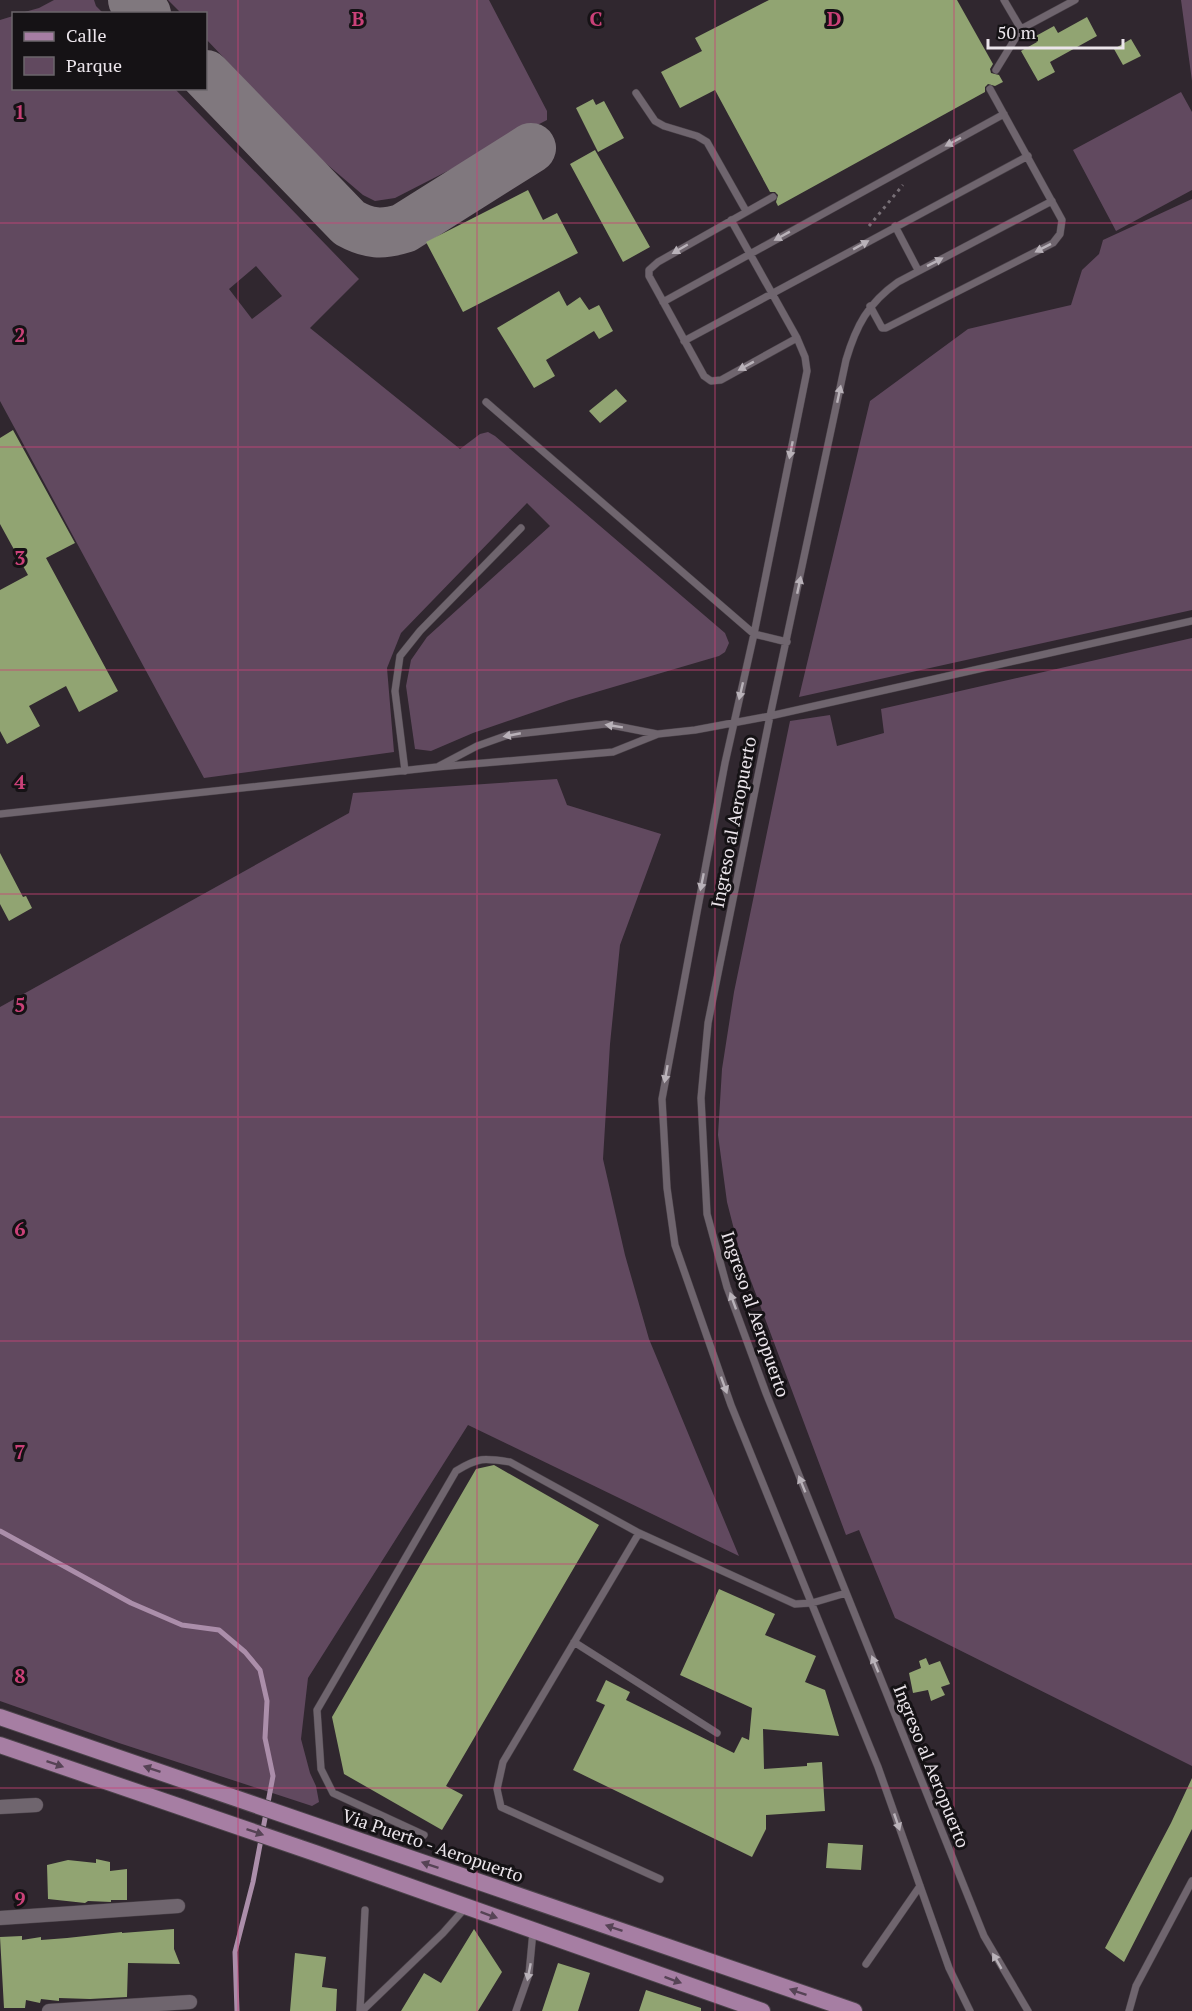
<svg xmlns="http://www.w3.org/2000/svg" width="1192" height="2011" viewBox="0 0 1192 2011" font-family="'PT Serif',serif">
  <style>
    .green { fill: #61495f; fill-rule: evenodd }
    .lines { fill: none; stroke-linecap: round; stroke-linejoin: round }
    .stream { stroke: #ab8eaa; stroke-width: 5 }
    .taxiway { stroke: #80787e; stroke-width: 50 }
    .building { fill: #91a472 }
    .service-casing { stroke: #4b434a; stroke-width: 8 }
    .minor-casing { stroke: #4b434a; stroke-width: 15 }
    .primary-casing { stroke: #4b434a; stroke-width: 18 }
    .path { stroke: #787077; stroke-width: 3; stroke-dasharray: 3 4.5; stroke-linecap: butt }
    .service { stroke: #6f656e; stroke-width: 7 }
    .minor { stroke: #6f656e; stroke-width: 14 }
    .primary { stroke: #a67ea3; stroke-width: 16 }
    .oneway { fill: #b9b2b9 }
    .oneway2 { fill: #564355 }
    .grid { fill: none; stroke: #ca4178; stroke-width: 1.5; stroke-opacity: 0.55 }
    .labels { text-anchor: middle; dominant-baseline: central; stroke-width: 6; stroke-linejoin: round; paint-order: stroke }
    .street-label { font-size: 18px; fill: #ebe5eb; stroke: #151215 }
    .grid-label { font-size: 20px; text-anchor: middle; font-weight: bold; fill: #ca4178; stroke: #151215; stroke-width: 6; stroke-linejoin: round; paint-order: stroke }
  </style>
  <rect width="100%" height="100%" fill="#30272f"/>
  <path class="green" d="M54,0H94L96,6L103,13H21L39,8Z
    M168,0H489L547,111V120L395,198L375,201L363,195L316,155L206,39V14L181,13Z
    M1181,0H1192V81Z
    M13,16L14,88L175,89L359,279L310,328L460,449L480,434L488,432L495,436L725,633L729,643L725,652L719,656L569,700L473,733L431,751L415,749L406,686L411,660L427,637L550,526L527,503L401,633L387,668L394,752L204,778L0,401V20ZM256,266L282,296L252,319L229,289Z
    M1181,92L1192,112V190L1116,231L1073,150Z
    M1192,199V610L799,697L870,401L968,329L1071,305L1082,270L1099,254L1103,240Z
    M1192,638V1766L895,1618L859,1530L846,1535L739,1249L727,1202L718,1135L722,1069L734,992L790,721L830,715L837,746L884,733L881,709Z
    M557,779L567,805L661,834L620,945L610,1044L603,1159L625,1255L649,1339L739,1556L468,1425L308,1678L301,1739L310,1773L316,1786L319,1802L312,1806L119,1743L0,1701V1007L349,813L353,793Z"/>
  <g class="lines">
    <path class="stream" d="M0,1531L131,1603L182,1625L219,1630L245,1652L260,1670L267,1701L265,1738L273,1776L253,1882L235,1952L237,2011"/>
    <path class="taxiway" d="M133,0L146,14
      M206,75L349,223C369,234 382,235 404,228L531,148"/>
  </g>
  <path class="building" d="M769,0H957L993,64L990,69L991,73L999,75L1003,82L995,86L988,84L985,87V92L778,206L776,202L778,195L775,192H770L715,90L680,108L661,72L702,51L695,38Z
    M1087,17L1097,36L1050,62L1055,72L1038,81L1021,51L1037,42L1034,37L1054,26L1058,33Z
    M1131,39L1141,56L1123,65L1114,49Z
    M593,99L596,105L604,101L624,138L598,152L576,108Z
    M595,150L650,247L623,262L570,164Z
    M528,190L543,220L557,213L578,253L463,312L426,242Z
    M559,291L567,306L580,297L589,310L599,305L613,331L599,339L594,331L546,360L555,376L534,388L497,328Z
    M616,389L627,401L600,423L589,411Z
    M13,430L75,543L46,558L118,691L79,712L66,686L29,706L40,726L7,744L0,731V590L28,575L0,524V438Z
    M0,853L23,897L26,896L32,908L9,921L0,904Z
    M494,1465L599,1525L446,1786L463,1795L442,1830L344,1774L332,1717L476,1469Z
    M719,1589L775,1614L765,1635L816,1656L805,1682L825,1690L839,1736L763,1729L764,1769L807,1766V1763L822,1762L825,1811L766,1815V1829L752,1857L573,1770L605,1705L596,1701L606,1680L630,1692L626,1700L734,1753L742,1737L749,1740L752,1708L680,1675Z
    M926,1658L929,1665L940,1661L950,1684L941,1687L945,1695L931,1701L928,1690L913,1693L909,1673L921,1668L919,1661Z
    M1192,1778V1829L1124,1962L1105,1948L1171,1823Z
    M828,1843L863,1845L861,1870L826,1868Z
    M96,1859L110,1862V1871L127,1869V1900H111V1902L88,1901L85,1903L48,1899L47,1865L68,1860L96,1863Z
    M174,1929V1949L180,1964L128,1963L127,1997L90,1999L59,1998V2001L41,1999L40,2003L26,2000L25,2008H4L0,1937L22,1936V1940L41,1937V1940L67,1938L122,1932V1933Z
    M474,1929L502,1972L478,2011H401L424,1973L441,1983Z
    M295,1953L326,1957L322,1987L337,1989L336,2011H290Z
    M558,1963L590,1973L578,2011H542Z
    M646,1990L701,2008V2011H639Z"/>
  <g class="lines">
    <g class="service-casing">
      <path id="service" d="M1004,0L1021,29
        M996,70L1021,29L1075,0
        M636,93L655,121L664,126L697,136L707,142L746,211
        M773,197L658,262L649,270V276L704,376L711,381L721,380L797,338
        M731,220L797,338L805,357L807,371L754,634L725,763L662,1099L667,1188L675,1245L731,1405L878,1767L949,1968L970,2011
        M895,226L918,270
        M663,302L1004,114
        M870,306L882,328H886L1053,243L1060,234L1062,220L990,89
        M684,341L1028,156
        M486,402L754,634L787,642
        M439,766L477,746L508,735L606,724L657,734
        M405,771L395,691L400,656L420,631L521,528
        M0,814L437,767L613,752L658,734L695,730L770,716L1192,621
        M639,1533L503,1762L497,1789L501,1807L660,1879
        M574,1642L717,1733
        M424,1835L333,1793L321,1769L317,1710L456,1471C479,1457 484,1458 510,1462L639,1533L795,1604L812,1603L846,1593
        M866,1964L920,1886
        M360,2011L365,1910
        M362,2011L443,1933L466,1907
        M516,2011L529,1974L533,1931
        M1028,2011L984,1936L766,1393L727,1287L707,1214L701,1098L708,1023L770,716L846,360C856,326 868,303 898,282L1052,201
        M1129,2011L1136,1986L1192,1881"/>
    </g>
    <g class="minor-casing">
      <path id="minor" d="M0,1807L36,1805
        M0,1918L178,1906
        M49,2011L190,2002"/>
    </g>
    <g class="primary-casing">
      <path id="primary" d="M0,1717L854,2011
        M0,1745L315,1853L762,2011"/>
    </g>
    <path class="path" d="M869,226L903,185"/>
    <use href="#service" class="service"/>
    <use href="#minor" class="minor"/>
    <use href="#primary" class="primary"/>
  </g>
  <defs><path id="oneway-solid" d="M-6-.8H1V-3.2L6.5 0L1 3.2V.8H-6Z" transform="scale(1.5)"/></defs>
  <g class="oneway">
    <use href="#oneway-solid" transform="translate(953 142) rotate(152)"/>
    <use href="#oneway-solid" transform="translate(782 236) rotate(151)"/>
    <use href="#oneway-solid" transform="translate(861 245) rotate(-29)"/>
    <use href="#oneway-solid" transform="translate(1043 248) rotate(153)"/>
    <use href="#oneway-solid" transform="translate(680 249) rotate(150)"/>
    <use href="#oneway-solid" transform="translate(935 262) rotate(-27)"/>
    <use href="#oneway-solid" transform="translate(746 366) rotate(151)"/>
    <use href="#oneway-solid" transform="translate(839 394) rotate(-78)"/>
    <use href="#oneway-solid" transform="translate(791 450) rotate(101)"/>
    <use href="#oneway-solid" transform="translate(799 585) rotate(-78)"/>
    <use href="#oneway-solid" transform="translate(741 691) rotate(103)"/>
    <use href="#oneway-solid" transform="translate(614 726) rotate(-171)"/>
    <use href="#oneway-solid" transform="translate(512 735) rotate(169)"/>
    <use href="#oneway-solid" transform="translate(702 882) rotate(101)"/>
    <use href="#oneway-solid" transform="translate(666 1074) rotate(100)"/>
    <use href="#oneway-solid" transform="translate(733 1301) rotate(-110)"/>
    <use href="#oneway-solid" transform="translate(724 1385) rotate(70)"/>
    <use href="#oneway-solid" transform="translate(802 1484) rotate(-112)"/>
    <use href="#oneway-solid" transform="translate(875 1664) rotate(-112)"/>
    <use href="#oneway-solid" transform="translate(897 1822) rotate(71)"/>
    <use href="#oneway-solid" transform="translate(997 1961) rotate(-120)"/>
    <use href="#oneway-solid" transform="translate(529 1972) rotate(101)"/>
  </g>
  <g class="oneway2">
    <use href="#oneway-solid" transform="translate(55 1764) rotate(19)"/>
    <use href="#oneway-solid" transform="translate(152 1769) rotate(-161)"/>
    <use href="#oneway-solid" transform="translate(255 1832) rotate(19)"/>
    <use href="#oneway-solid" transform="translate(430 1865) rotate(-161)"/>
    <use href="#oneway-solid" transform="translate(489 1915) rotate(20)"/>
    <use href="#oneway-solid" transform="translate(614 1928) rotate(-161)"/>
    <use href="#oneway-solid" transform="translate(673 1980) rotate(20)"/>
    <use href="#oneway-solid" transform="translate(798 1992) rotate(-161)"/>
  </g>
  <path class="grid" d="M238,0V2011M477,0V2011M715,0V2011M954,0V2011M0,223H1192M0,447H1192M0,670H1192M0,894H1192M0,1117H1192M0,1341H1192M0,1564H1192M0,1788H1192"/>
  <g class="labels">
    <g class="street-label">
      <text transform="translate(733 822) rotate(-79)">Ingreso al Aeropuerto</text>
      <text transform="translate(756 1314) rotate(71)">Ingreso al Aeropuerto</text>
      <text transform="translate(932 1766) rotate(68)">Ingreso al Aeropuerto</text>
      <text transform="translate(433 1845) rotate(19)">Via Puerto - Aeropuerto</text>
    </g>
  </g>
  <g class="grid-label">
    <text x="358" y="26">B</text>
    <text x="596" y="26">C</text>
    <text x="834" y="26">D</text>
    <text x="20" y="119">1</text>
    <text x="20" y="342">2</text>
    <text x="20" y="565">3</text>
    <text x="20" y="789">4</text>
    <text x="20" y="1012">5</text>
    <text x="20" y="1236">6</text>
    <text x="20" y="1459">7</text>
    <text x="20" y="1683">8</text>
    <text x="20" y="1906">9</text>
  </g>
  <rect x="12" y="12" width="195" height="78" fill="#151215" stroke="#6b666b" stroke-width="1.5"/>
  <rect x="24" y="32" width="30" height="9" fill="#a67ea3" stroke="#6b666b" stroke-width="1.5"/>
  <text x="66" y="42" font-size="18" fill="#ebe5eb">Calle</text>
  <rect x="24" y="57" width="30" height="18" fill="#61495f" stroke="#6b666b" stroke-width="1.5"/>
  <text x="66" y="72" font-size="18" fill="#ebe5eb">Parque</text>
  <path d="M988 39v9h135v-9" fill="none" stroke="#ebe5eb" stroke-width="3"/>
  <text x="997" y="39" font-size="18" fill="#ebe5eb" stroke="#151215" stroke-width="4.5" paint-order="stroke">50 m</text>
</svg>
